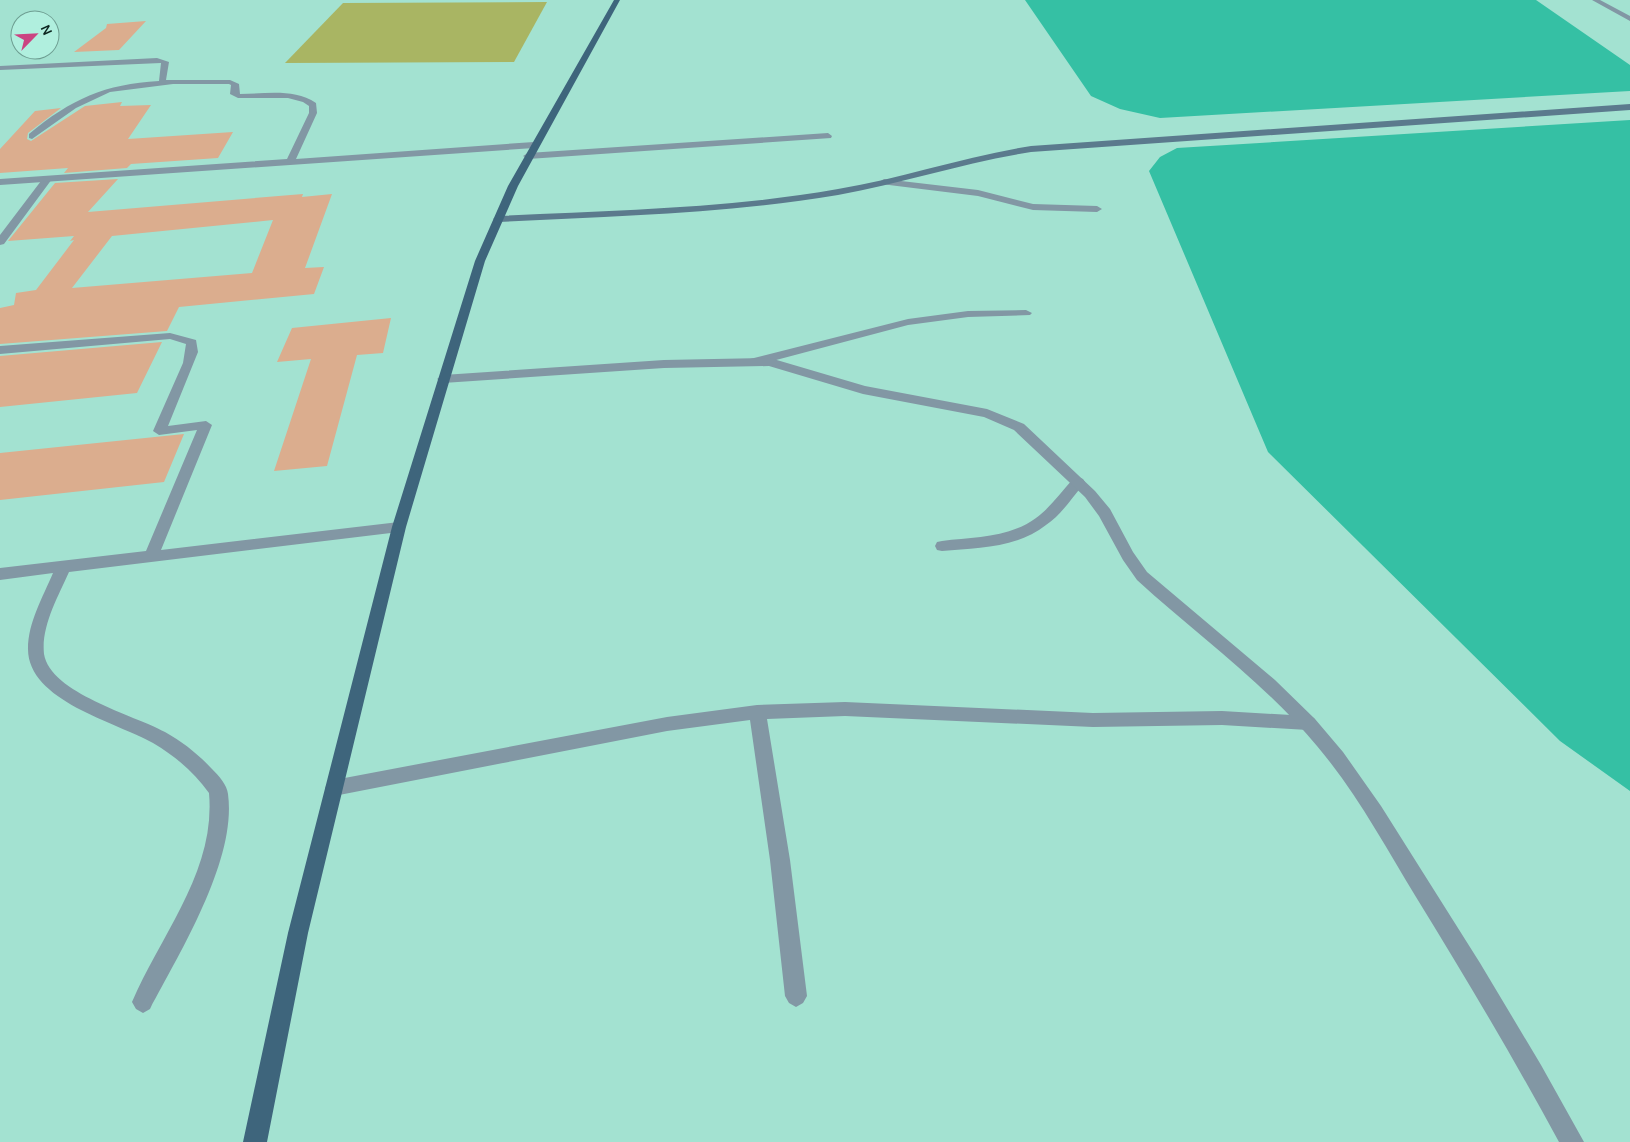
<svg xmlns="http://www.w3.org/2000/svg" width="1630" height="1142" viewBox="0 0 1630 1142" font-family="Karla,sans-serif">
  <style>
    .green { fill: #a9b563 }
    .water { fill: #35c0a4 }
    .building { fill: #dbad8e; fill-rule: evenodd }
    .lines { fill: none; stroke-linecap: round; stroke-linejoin: round }
    .lane { fill: #8297a4; fill-rule: evenodd }
    .street { fill: #8297a4; fill-rule: evenodd }
    .secondary { fill: #5b7a8d; fill-rule: evenodd }
    .primary { fill: #3e657c; fill-rule: evenodd }
  </style>
  <rect width="100%" height="100%" fill="#a3e2d1"/>
  <path class="green" d="M547,2L514,62L285,63L343,3Z"/>
  <path class="water" d="M1025,0H1536L1630,65V91L1160,118L1120,109L1091,96Z
    M1630,120V791L1560,741L1268,452L1149,171L1160,157L1177,148Z"/>
  <path class="building" d="M146,21L119,50L74,52L106,28L107,24Z
    M122,102L120,106L151,105L128,139L233,132L218,158L131,164L127,168L64,173L68,168L0,173V149L35,111L61,108L28,133L27,139L31,141L85,106Z
    M118,179L88,212L303,194L302,197L332,194L305,268L324,267L314,294L179,307L167,331L0,344V308L14,305L16,293L36,290L74,240L70,241L74,236L8,241L55,183ZM273,220L252,273L72,288L112,236Z
    M391,318L383,353L357,355L327,466L274,471L311,359L277,362L292,328Z
    M162,342L137,393L0,407V356Z
    M184,434L164,482L0,500V453Z"/>
  <g class="lines">
    <path class="lane" d="M44,177L52,179L4,244L0,245V235Z
      M1026,310L1032,313L1030,315L968,317L908,325L754,366L748,362L750,359L908,319L968,311Z
      M170,333L196,340L198,352L168,426L206,421L212,425L161,550L399,522L406,527L399,532L69,572C58,597 41,626 44,654C50,693 134,715 165,732C183,742 198,754 212,769C219,776 227,785 228,794C237,860 180,952 150,1009L143,1013L136,1009L132,1002C161,934 216,871 209,793C194,772 175,756 153,743C116,722 28,701 28,649C28,622 43,597 53,573L0,580V568L146,551L197,430L159,435L153,431L183,363L186,344L170,339L0,354V346Z
      M1078,477L1083,479L1085,482L1083,485C1071,499 1061,515 1046,525C1017,548 977,548 942,551L937,550L935,546L937,542L942,541C974,537 1009,538 1036,518C1050,508 1061,492 1073,479Z
      M845,702L1093,713L1222,711L1308,716L1314,718L1317,723L1314,728L1308,730L1222,725L1093,727L845,716L767,719L790,860L807,996L803,1003L796,1007L789,1003L785,996L770,860L750,720L667,731L334,796L328,794L325,788L328,782L334,780L667,717L757,705Z"/>
    <path class="street" d="M1592,0H1600L1630,16V21Z
      M157,58L169,62L166,80H230L239,84L240,94C266,94 293,88 316,103L317,113L296,159L534,142L538,145L534,148L0,185V179L287,159L309,113V106L303,102L288,98H238L230,94L231,85L229,84H173L110,92L76,108L32,139L29,138V134C71,99 105,84 159,81L161,63L0,70V66Z
      M828,133L832,136L831,138L528,159L523,156L528,153Z
      M884,179L978,190L1033,204L1097,206L1102,209L1097,212L1033,210L978,196L881,184L879,182Z
      M770,358L865,386L987,409L1024,424L1095,491L1110,509L1133,552L1147,572L1275,680L1315,719L1343,752L1381,806L1480,963L1541,1065L1584,1142H1559C1514,1059 1466,978 1416,897C1385,846 1356,792 1317,746C1265,683 1197,635 1137,580L1123,560L1099,516L1085,497L1014,430L984,417L863,394L769,366L664,368L443,383L437,379L443,375L664,360Z"/>
    <path class="secondary" d="M1630,104V110L1031,152C966,162 903,183 838,195C726,214 611,216 498,222L493,219L498,216C611,210 726,209 838,189C903,178 966,156 1031,146Z"/>
    <path class="primary" d="M614,0H620L518,186L485,261L406,527L308,933L267,1142H243L288,933L392,527L475,261L508,186Z"/>
  </g>
  <g transform="translate(35 35) rotate(66)"><circle r="24" fill="#b0efde" stroke="#6e9e92"/>
  <path d="M0-4L9 19L0 12L-9 19Z" fill="#cb4381"/>
  <text y="-8" font-size="14" font-weight="bold" text-anchor="middle" fill="#0b251f">N</text>
  </g>
</svg>
